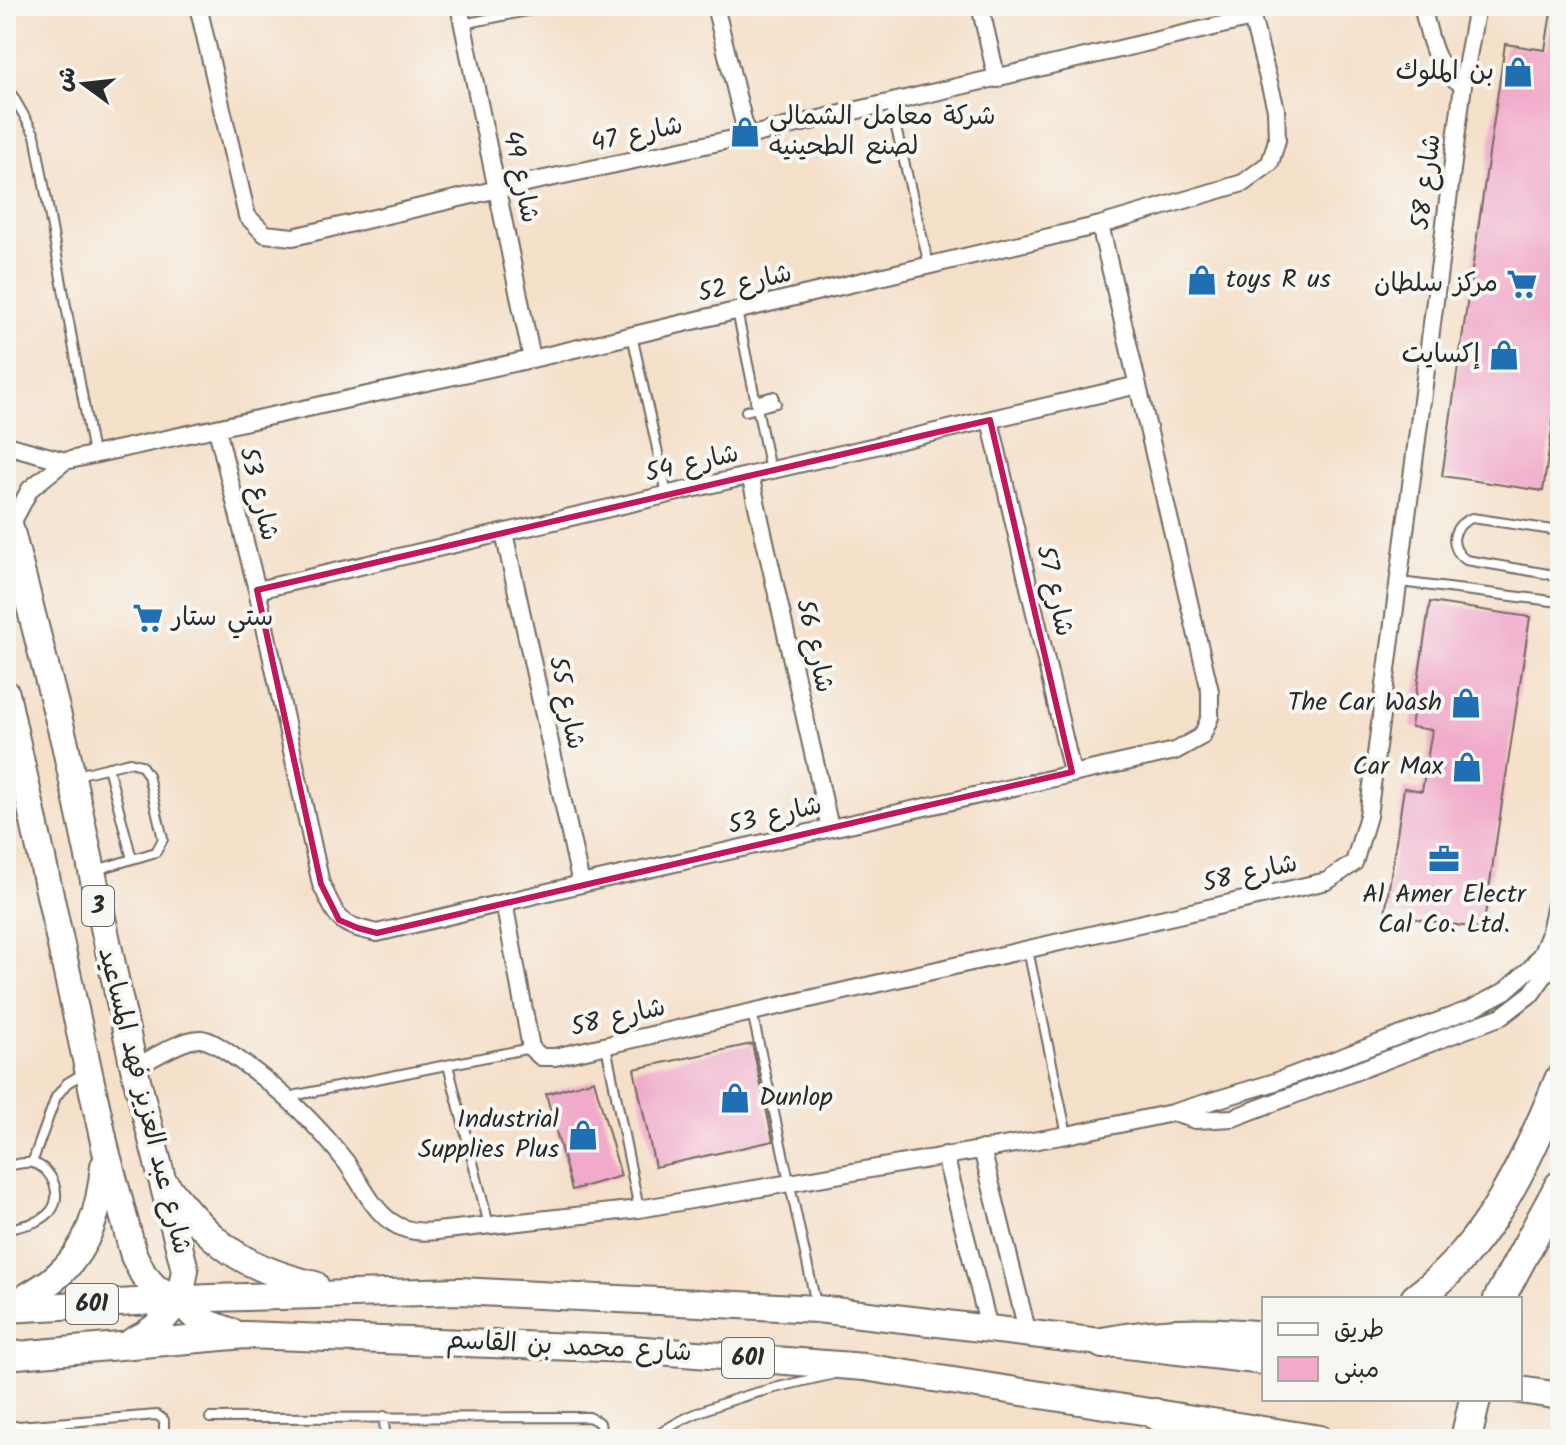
<svg xmlns="http://www.w3.org/2000/svg" width="1566" height="1445" viewBox="0 0 1566 1445" font-family="Kalam,'Playpen Sans Arabic',sans-serif">
  <style>
    .building { fill: #f1aaca }
    .lines { fill: none; stroke-linecap: round; stroke-linejoin: round }
    .lane-casing { stroke: #726a62; stroke-width: 12 }
    .street-casing { stroke: #726a62; stroke-width: 20 }
    .primary-casing { stroke: #726a62; stroke-width: 30 }
    .highway-casing { stroke: #726a62; stroke-width: 34 }
    .lane { stroke: #fff; stroke-width: 8 }
    .street { stroke: #fff; stroke-width: 16 }
    .primary { stroke: #fff; stroke-width: 26 }
    .highway { stroke: #fff; stroke-width: 30 }
    .marked { fill: none; stroke: #c2185b; stroke-width: 6; stroke-linejoin: round }
    .labels { text-anchor: middle; dominant-baseline: central; stroke-width: 8; stroke-linejoin: round; paint-order: stroke }
    .shield { fill: #f6f6f2; stroke: #686867; stroke-width: 2 }
    .shield-label { font-size: 24px; font-weight: bold; fill: #2b2b2b }
    .poi-label { font-size: 26px; fill: #2b2b2b; stroke: #f6f6f2; text-anchor: end }
    .street-label { font-size: 26px; fill: #2b2b2b; stroke: #f6f6f2 }
  </style>
  <rect width="100%" height="100%" fill="#f6f6f2"/>
  <filter id="ink" filterUnits="userSpaceOnUse"><feTurbulence type="fractalNoise" baseFrequency=".0125" numOctaves="2"/><feDisplacementMap in="SourceGraphic" scale="16" xChannelSelector="R" yChannelSelector="G"/><feConvolveMatrix kernelMatrix="1 2 1 2 8 2 1 2 1" color-interpolation-filters="sRGB"/></filter>
  <filter id="wash" filterUnits="userSpaceOnUse"><feTurbulence type="fractalNoise" baseFrequency=".006" numOctaves="4" result="noise"/><feDisplacementMap in="SourceGraphic" scale="32" xChannelSelector="R" yChannelSelector="G"/><feGaussianBlur stdDeviation="1.8" result="paint"/><feColorMatrix in="noise" values="0 0 0 0 0 0 0 0 0 0 0 0 0 0 0 0 0 1.4 0 .05"/><feComposite in="paint" operator="in"/></filter>
  <g filter="url(#wash)">
    <rect width="100%" height="100%" fill="#f5e0c9"/>
    <g id="blocks">
      <path class="building" d="M1552,6H1560V375L1543,491L1442,476L1505,44L1545,50Z
        M1430,602L1530,617L1483,929L1385,914L1404,788L1422,791L1432,730L1411,727Z
        M752,1044L773,1141L655,1167L634,1069Z
        M594,1080L621,1176L572,1190L546,1094Z"/>
    </g>
  </g>
  <g filter="url(#ink)">
    <use href="#blocks" fill-opacity="0" stroke="#726a62" stroke-width="2"/>
    <g class="lines">
      <g class="lane-casing">
        <path id="lane" d="M463,24L551,6
          M6,84L35,135L93,454
          M890,103L929,265
          M737,311L770,470
          M632,335L667,494
          M755,401L774,396
          M746,411L776,403
          M1560,531L1472,518C1451,526 1448,547 1466,560L1560,576
          M1400,582L1560,602
          M108,767L132,859
          M77,775L130,762L141,765L148,775L163,839L156,852L96,870
          M1028,950L1067,1135
          M752,1012L816,1304
          M606,1046L639,1209
          M448,1065L489,1225
          M287,1097L531,1048
          M32,1163L56,1097L67,1083L84,1073
          M6,1166C14,1165 24,1162 32,1163C53,1167 65,1199 48,1214C38,1224 19,1226 6,1230
          M384,1416L385,1439
          M210,1418L589,1417L600,1423L601,1430L596,1439
          M6,1427L157,1415L164,1420V1439
          M653,1439C692,1405 780,1386 831,1375"/>
      </g>
      <g class="street-casing">
        <path id="street" d="M198,6L247,216L265,234L293,237L498,189L747,136L1252,18
          M459,6L532,359
          M715,6L747,136
          M980,6L997,79
          M1422,6C1431,39 1432,66 1463,85
          M990,420L1072,772
          M217,429L257,590L321,884C339,920 336,924 377,933L581,884L1175,751L1202,736L1210,717V691L1100,225
          M6,445L65,461
          M750,475L830,828
          M10,527L30,489L65,461L532,359L1100,225L1243,183L1270,163L1277,140L1276,109L1249,6
          M504,533L581,884
          M257,590L1138,385
          M504,902L531,1048L541,1057H555L1327,881L1354,863L1368,816L1463,85L1477,6
          M134,1068C150,1060 183,1038 201,1039C215,1041 228,1053 239,1060C279,1088 316,1123 346,1162C360,1181 371,1207 390,1221C405,1232 421,1233 437,1231L639,1209L1067,1135L1172,1113L1272,1083L1471,1009L1505,991L1531,968L1542,953L1549,936L1560,886
          M1173,1113L1195,1120L1233,1118L1502,1016L1532,993L1560,953
          M982,1149L1028,1334
          M945,1155L989,1328"/>
      </g>
      <g class="primary-casing">
        <path id="primary" d="M6,512L65,744L134,1068L185,1270C181,1304 164,1326 133,1341
          M6,694L106,1151L134,1256L143,1274L155,1288L178,1299L192,1314L205,1322L232,1332
          M166,1185C214,1245 240,1267 315,1285
          M9,1307C24,1298 42,1289 56,1277C89,1249 100,1208 104,1166
          M6,1309L210,1298L460,1291L817,1309L1264,1361
          M6,1356L245,1335L632,1349L864,1367L1320,1439
          M1520,1390L1560,1396"/>
      </g>
      <g class="highway-casing">
        <path id="highway" d="M1416,1299C1488,1246 1527,1161 1560,1080
          M1499,1299L1560,1186
          M1103,1343C1158,1332 1209,1331 1264,1337
          M1155,1414L1215,1439
          M1466,1439L1475,1399"/>
      </g>
      <use href="#lane" class="lane"/>
      <use href="#street" class="street"/>
      <use href="#primary" class="primary"/>
      <use href="#highway" class="highway"/>
    </g>
  </g>
  <path class="marked" d="M990,420L1072,772L377,933L358,928L339,920L321,884L257,590Z"/>
  <defs>
    <g id="shop-bare" transform="scale(2.4)"><path d="M-5-2.5h2.3a2.7 3.5 0 0 1 5.4 0H5L5.5 6h-11ZM-1.5-2.5h3a1.5 2.3 0 0 0-3 0Z" fill="#1f6fb2" stroke="#f6f6f2" stroke-width="2.5" paint-order="stroke"/></g>
    <g id="supermarket-bare" transform="scale(2.4)"><path d="M-6-5.5h2.5l.6 2H6L4.5 2H-2.5L-4.4-4H-6ZM-1.5 3.2a1.3 1.3 0 1 0 .1 0ZM3 3.2a1.3 1.3 0 1 0 .1 0Z" fill="#1f6fb2" stroke="#f6f6f2" stroke-width="2.5" paint-order="stroke"/></g>
    <g id="office-bare" transform="scale(2.4)"><path d="M-6-3h4V-5.5h4V-3h4V5H-6ZM-1-4.5V-3h2v-1.5ZM-6 0V1H6V0Z" fill="#1f6fb2" stroke="#f6f6f2" stroke-width="2.5" paint-order="stroke"/></g>
  </defs>
  <g fill-rule="evenodd">
    <use href="#shop-bare" x="1518" y="72"/>
    <use href="#shop-bare" x="745" y="132"/>
    <use href="#shop-bare" x="1202" y="280"/>
    <use href="#supermarket-bare" x="1522" y="284"/>
    <use href="#shop-bare" x="1504" y="355"/>
    <use href="#supermarket-bare" x="148" y="618"/>
    <use href="#shop-bare" x="1466" y="703"/>
    <use href="#shop-bare" x="1467" y="767"/>
    <use href="#office-bare" x="1444" y="859"/>
    <use href="#shop-bare" x="735" y="1098"/>
    <use href="#shop-bare" x="583" y="1135"/>
  </g>
  <g class="labels">
    <g class="shield">
      <rect x="82" y="886" width="32" height="40" rx="6"/>
      <rect x="66" y="1284" width="52" height="40" rx="6"/>
      <rect x="722" y="1338" width="52" height="40" rx="6"/>
    </g>
    <g class="shield-label">
      <text x="98" y="906">3</text>
      <text x="92" y="1304">601</text>
      <text x="748" y="1358">601</text>
    </g>
    <g class="poi-label">
      <text x="1494" y="72">بن الملوك</text>
      <text x="769" y="117" text-anchor="start">شركة معامل الشمالي<tspan x="769" dy="30">لصنع الطحينيه</tspan></text>
      <text x="1226" y="280" text-anchor="start">toys R us</text>
      <text x="1498" y="284">مركز سلطان</text>
      <text x="1480" y="355">إكسايت</text>
      <text x="172" y="618" text-anchor="start">ستي ستار</text>
      <text x="1442" y="703">The Car Wash</text>
      <text x="1443" y="767">Car Max</text>
      <text x="1444" y="895" text-anchor="middle">Al Amer Electr<tspan x="1444" dy="30">Cal Co. Ltd.</tspan></text>
      <text x="759" y="1098" text-anchor="start">Dunlop</text>
      <text x="559" y="1120">Industrial<tspan x="559" dy="30">Supplies Plus</tspan></text>
    </g>
    <g class="street-label">
      <text transform="translate(637 135) rotate(-12)">شارع 47</text>
      <text transform="translate(520 177) rotate(78)">شارع 49</text>
      <text transform="translate(1427 182) rotate(-83)">شارع 58</text>
      <text transform="translate(745 284) rotate(-13)">شارع 52</text>
      <text transform="translate(692 464) rotate(-13)">شارع 54</text>
      <text transform="translate(258 494) rotate(76)">شارع 53</text>
      <text transform="translate(1054 591) rotate(77)">شارع 57</text>
      <text transform="translate(814 646) rotate(77)">شارع 56</text>
      <text transform="translate(566 703) rotate(78)">شارع 55</text>
      <text transform="translate(775 816) rotate(-13)">شارع 53</text>
      <text transform="translate(1250 874) rotate(-13)">شارع 58</text>
      <text transform="translate(618 1018) rotate(-13)">شارع 58</text>
      <text transform="translate(144 1101) rotate(76)">شارع عبد العزيز فهد المساعيد</text>
      <text transform="translate(569 1347) rotate(3)">شارع محمد بن القاسم</text>
    </g>
  </g>
  <rect width="1566" height="1445" fill="none" stroke="#f6f6f2" stroke-width="32"/>
  <rect x="1262" y="1297" width="260" height="104" fill="#f6f6f2" stroke="#a5a5a2" stroke-width="2"/>
  <rect x="1278" y="1323" width="40" height="12" fill="#ffffff" stroke="#a5a5a2" stroke-width="2"/>
  <text x="1334" y="1337" font-size="24" fill="#2b2b2b">طريق</text>
  <rect x="1278" y="1357" width="40" height="24" fill="#f1aaca" stroke="#a5a5a2" stroke-width="2"/>
  <text x="1334" y="1377" font-size="24" fill="#2b2b2b">مبنى</text>
  <g transform="translate(84 84) rotate(285)" stroke="#f6f6f2" stroke-width="6" paint-order="stroke">
  <path d="M0-6L14 30L0 20L-14 30Z" fill="#2b2b2b"/>
  <text y="-12" font-size="22" font-weight="bold" text-anchor="middle" fill="#2b2b2b">ش</text>
  </g>
</svg>
